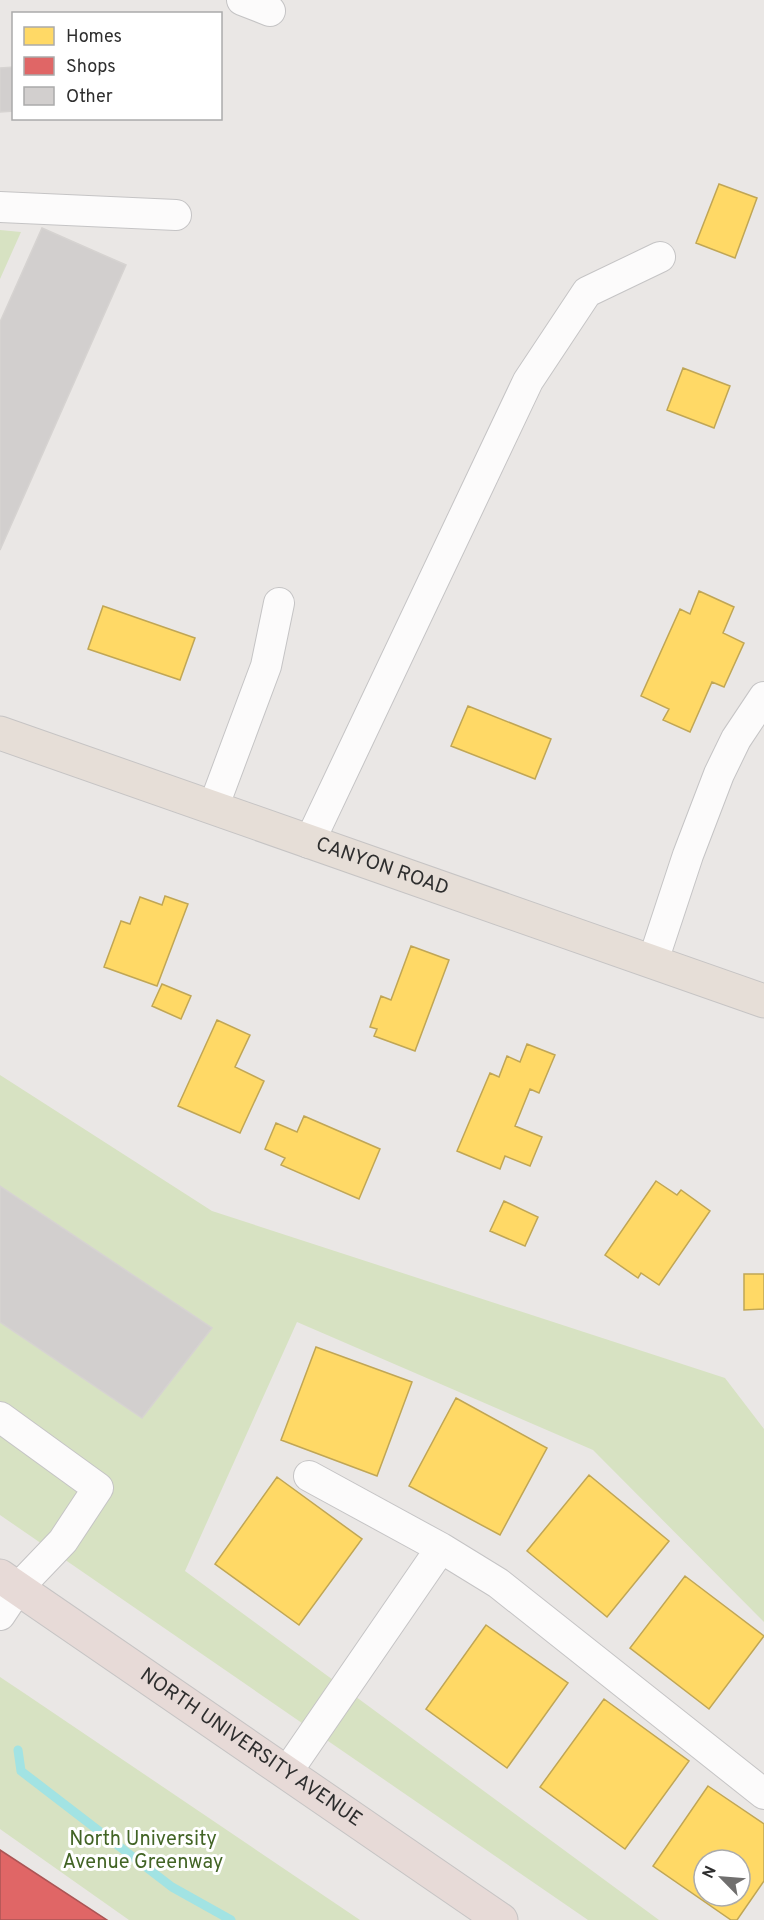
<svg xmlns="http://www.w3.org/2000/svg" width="764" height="1920" viewBox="0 0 764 1920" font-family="Overpass,sans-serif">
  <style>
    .green { fill: #d7e2c2 }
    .homes { fill: #ffd966; stroke: #c0a655; stroke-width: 1.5; fill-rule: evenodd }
    .shops { fill: #e06666; stroke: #ab5555; stroke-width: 1.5 }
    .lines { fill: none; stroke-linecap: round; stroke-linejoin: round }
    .stream { stroke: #a2e3e3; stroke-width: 9 }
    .building { fill: #d2cfce; stroke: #d6d3d1; stroke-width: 1.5 }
    .minor-casing { stroke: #c5c4c5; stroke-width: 32 }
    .major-casing { stroke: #c6c4c4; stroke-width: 35 }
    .highway-casing { stroke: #c6c4c4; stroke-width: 35 }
    .minor { stroke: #fcfbfb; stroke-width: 30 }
    .major { stroke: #e6ded7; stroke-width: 33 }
    .highway { stroke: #e7dad7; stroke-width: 33 }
    .labels { text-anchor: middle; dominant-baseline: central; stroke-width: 6; stroke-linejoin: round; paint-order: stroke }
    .street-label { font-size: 20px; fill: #2e2e2e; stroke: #fff }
    .park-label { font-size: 20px; fill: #426425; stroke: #fff }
  </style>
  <rect width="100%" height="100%" fill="#eae7e5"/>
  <path class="green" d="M0,230L21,232L0,279Z
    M0,1075L212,1211L725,1378L764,1429V1622L593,1450L297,1322L185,1571L659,1920H588L0,1515Z
    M0,1677L24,1693L360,1920H129L0,1829Z"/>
  <path class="homes" d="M719,184L757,198L735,258L696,243Z
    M683,368L730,386L714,428L667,410Z
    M699,591L734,607L723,633L744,643L724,687L712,682L690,732L663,720L669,709L641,696L680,609L690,614Z
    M103,606L195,638L180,680L88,649Z
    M468,706L551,739L535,779L451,746Z
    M165,896L188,904L157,986L104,967L121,921L130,924L140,897L162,905Z
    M411,946L449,960L415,1051L374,1036L377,1029L370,1027L381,996L391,1000Z
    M162,984L191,996L181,1019L152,1006Z
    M217,1020L250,1035L235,1067L264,1081L240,1133L178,1106Z
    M527,1044L555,1055L539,1093L530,1089L515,1126L542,1137L530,1166L505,1156L500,1169L457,1151L490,1073L499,1077L507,1056L520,1062Z
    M304,1116L380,1149L359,1199L281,1165L285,1158L265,1149L276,1123L297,1132Z
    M656,1181L677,1195L681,1190L710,1211L659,1285L641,1273L638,1278L605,1255Z
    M504,1201L538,1217L525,1246L490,1231Z
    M744,1274H764V1309L744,1310Z
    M316,1347L412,1382L377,1476L281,1440Z
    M456,1398L547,1448L500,1535L409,1486Z
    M589,1475L669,1541L607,1617L527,1551Z
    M277,1477L362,1539L299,1625L215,1564Z
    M685,1576L764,1636L709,1709L630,1648Z
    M486,1625L568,1683L507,1768L426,1709Z
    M604,1699L689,1761L625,1849L540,1787Z
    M708,1786L764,1824V1881L737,1920H731L653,1866ZM704,1860H740V1896H704Z"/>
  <path class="shops" d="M0,1850L107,1920H0Z"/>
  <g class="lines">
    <path class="stream" d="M18,1750L21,1771L172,1887L231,1920"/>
  </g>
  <path class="building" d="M14,67V111L0,112V68Z
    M42,228L126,265L0,550V322Z
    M0,1186L212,1328L142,1418L0,1322Z"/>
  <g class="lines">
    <g class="minor-casing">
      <path id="minor" d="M242,0L270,11
        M0,207L176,215
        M213,808L266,666L279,603
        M309,843L528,381L587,292L660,257
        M653,961L688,855L719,774L736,739L764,697
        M0,1417L98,1488L63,1541L18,1588L0,1615
        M309,1476L441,1548L498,1583L764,1794
        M287,1772L441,1548"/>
    </g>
    <g class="major-casing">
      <g id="major">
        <path id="s1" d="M0,733L764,1001"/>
      </g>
    </g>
    <g class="highway-casing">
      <g id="highway">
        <path id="s2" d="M0,1576L501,1920"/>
      </g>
    </g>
    <use href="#minor" class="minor"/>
    <use href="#major" class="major"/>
    <use href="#highway" class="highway"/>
  </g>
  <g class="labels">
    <g class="street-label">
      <text stroke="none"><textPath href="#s1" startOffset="405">CANYON ROAD</textPath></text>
      <text stroke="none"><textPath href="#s2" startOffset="304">NORTH UNIVERSITY AVENUE</textPath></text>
    </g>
    <g class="park-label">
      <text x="143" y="1840">North University<tspan x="143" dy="23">Avenue Greenway</tspan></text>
    </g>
  </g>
  <rect x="12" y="12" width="210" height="108" fill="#ffffff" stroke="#ababab" stroke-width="1.5"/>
  <rect x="24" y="27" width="30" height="18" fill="#ffd966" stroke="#ababab" stroke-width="1.5"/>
  <text x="66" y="42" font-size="18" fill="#2e2e2e">Homes</text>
  <rect x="24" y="57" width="30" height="18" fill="#e06666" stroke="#ababab" stroke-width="1.5"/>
  <text x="66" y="72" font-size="18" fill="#2e2e2e">Shops</text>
  <rect x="24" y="87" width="30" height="18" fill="#d2cfce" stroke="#ababab" stroke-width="1.5"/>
  <text x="66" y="102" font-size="18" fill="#2e2e2e">Other</text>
  <g transform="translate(722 1878) rotate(295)"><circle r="28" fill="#ffffff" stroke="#ababab" stroke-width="1.5"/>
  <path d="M0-4.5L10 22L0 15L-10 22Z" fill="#706f6e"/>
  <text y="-9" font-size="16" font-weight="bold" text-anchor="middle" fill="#2e2e2e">N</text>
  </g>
</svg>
